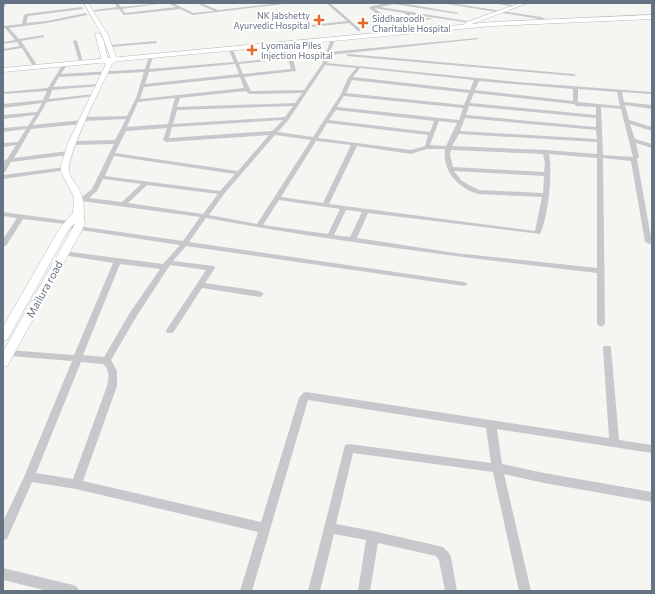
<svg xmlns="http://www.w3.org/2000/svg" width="655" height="594" viewBox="0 0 655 594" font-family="Commissioner,sans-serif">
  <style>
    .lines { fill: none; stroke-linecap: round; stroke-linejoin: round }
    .secondary-casing { stroke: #b8bbc0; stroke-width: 1 }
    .primary-casing { stroke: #b6b9be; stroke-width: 1 }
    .street { fill: #c6c8cc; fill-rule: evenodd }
    .secondary { fill: #fff; fill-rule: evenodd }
    .primary { fill: #fff; fill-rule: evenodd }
    .poi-dot { fill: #e26a26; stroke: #fff; stroke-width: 1.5 }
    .labels { text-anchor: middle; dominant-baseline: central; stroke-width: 4; stroke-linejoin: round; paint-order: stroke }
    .far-poi-label { font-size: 9px; fill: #657283; stroke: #fff; text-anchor: start }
    .street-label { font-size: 11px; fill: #657283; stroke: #fff }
  </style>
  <rect width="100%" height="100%" fill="#f5f6f2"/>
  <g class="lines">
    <g class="secondary-casing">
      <path id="secondary" d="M84,3H88L108,35L117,60L112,64C104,81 65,158 69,172C72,181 80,188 82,197C85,205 83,215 85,224L9,363L7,366L3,367V352L75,224V223L69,229L7,340L3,341V327L60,228L73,213L74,197L61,172V166L68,143L106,64L102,61L95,33L100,34L104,42L108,60L111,59L102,35Z
        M521,3H528L471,24L465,28L460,27L467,22Z"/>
    </g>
    <g class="primary-casing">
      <path id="primary" d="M652,15V19L492,26L3,72V68L492,22Z"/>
    </g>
    <path class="street" d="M3,3H6L5,7L3,8Z
      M117,3L121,7L165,3L122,9L125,13L176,7L168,3H173L193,13L214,11L196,3H201L218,10L281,3H292L193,15L180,9L124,15L119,9L90,12L88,11L117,7L115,4Z
      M326,3H330L360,29V31H358L349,23L311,27L312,25L347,21Z
      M388,3H402L459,13L457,14L394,4L380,7L473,22L471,23L409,14L416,19L430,18L432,19L415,21L404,13L374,8L403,30L402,32L369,8L371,6Z
      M441,3H450L541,17L552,21L550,22L540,19Z
      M492,3H502L518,6L516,7Z
      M82,7L83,9L28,16L26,23L47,21L86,13L87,15L47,23L9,28L19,39L44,35V37L21,41L37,65V66H33L22,48L3,51V49L20,46L17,42L3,44V42L15,40L5,28H3V26L22,24L24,15L26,14Z
      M334,36L336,37L330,52L477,38L479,39L329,55L327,63L517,82L652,92V94L622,92L624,102L652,105V109L625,105L629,120L652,127V131L630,124L635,139L652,144V148L636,143L639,157L637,159L652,243L649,244L645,242L631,161L603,158L605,324L601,327L597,324V273C466,258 336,242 206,218L189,242L464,282L468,284L464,286L186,246L173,261L214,266L215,268L205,283L260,291L264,294L260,297L202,288L173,333H167L166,331L167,329L206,270L170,265L138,314L111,360L117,371V386L83,481L261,522L299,398L303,393L306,392L609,438L603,348L604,346H610L611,348L619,440L652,445V453L497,429L502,464L544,473L652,492V502L544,483L504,474L531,591H519L493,472L353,453L336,524L373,531L443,547L449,553L451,557L457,591H445L439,560L436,556L378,543L370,591H358L366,540L334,534L320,591H308L345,445L349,444L491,463L486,428L308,400L252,591H240L258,532L76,489L32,482L7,539L3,540V522L24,477L72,361L9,356L6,355L5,353L6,351L9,350L74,355L113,263L63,255L59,253L63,251L163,264L180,245L67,228L64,226L65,224L23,219L6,246H3V239L17,218L3,216V212L69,221L72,223L71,225L183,241L200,217L81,201L78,199L82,197L92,189L114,144L72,145L69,143L72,141L115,140L126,119L84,121L81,119L84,117L127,116L136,98L144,72L59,77L53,87L100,84L102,85L100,86L52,90L49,99L95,94L97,95L95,96L47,102L33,125L82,120L85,122L82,124L31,129L14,158L68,151L71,153L68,155L11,162L5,172L3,173V166L5,163L3,161L7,159L16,145L3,147V143L18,142L26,129L3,132V128L28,126L35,115L3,119V115L37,112L42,103L3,108V104L43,100L47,91L3,94V92L48,88L63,64H65L67,65L61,74L145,69L149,57L151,56L153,57L149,69L234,62L229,50L231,49L233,50L238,62L326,53L332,37ZM325,55L322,64L304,90L251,91L244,77L296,71L293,59ZM288,59L291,69L243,74L239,64ZM235,64L239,74L145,84L149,72ZM325,65L356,68L348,78L341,94L313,137L278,132L289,119ZM360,68L474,80L470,90L353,77ZM240,77L244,88L140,99L144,87ZM352,80L469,93L464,105L346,93ZM479,81L573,89V101L475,90ZM578,89L617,92L620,106L578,102ZM246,91L249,94L302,93L295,103L177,107L180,98ZM474,93L574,104L576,106L596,107V115L470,103ZM344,96L463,108L459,120L337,107ZM175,98L168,124L127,127L138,102ZM293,106L285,117L173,124L177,110ZM469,106L596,118V127L466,115ZM601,107L621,109L633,157L603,155ZM336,110L434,121L430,132L329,120ZM465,118L596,130L597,139L460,131ZM283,120L272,131L169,138L172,127ZM439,121L457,123L446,146L430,145ZM327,123L428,135L425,146L411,150L318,138ZM167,128L163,140L166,142L269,135L238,171L115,153L126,131ZM459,134L597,142V154L546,150L452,146ZM275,135L311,140L257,224L209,215L224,194ZM316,141L351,145L323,203L281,197ZM357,146L411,154L427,149H445C442,171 458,188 478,194L542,197L535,231L329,204ZM451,150L543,154L545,163L544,172L453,167L450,155ZM549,154L597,158V268L455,253L357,238L368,213L540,234C548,218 553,172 549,154ZM114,156L235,174L220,191L105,176ZM454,171L544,176L543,193L479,190L467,184L461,180ZM103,179L141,184L122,202L89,198L97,191ZM147,185L218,194L203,214L128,203ZM279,200L340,209L328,234L263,225ZM346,210L362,212L350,237L334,235ZM120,264L160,269L131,311L104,357L83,355ZM81,362L103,364C110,370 109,378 107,386L73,479L36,473Z
      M75,40L77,41L83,62L79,61L73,41Z
      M156,41L157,43L110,47L108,46L110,45Z
      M349,54L574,74L576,75L574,76L347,56V54Z
      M65,167L67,168V170L3,179V175Z
      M3,568L73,585L77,587L79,591H48L3,580Z"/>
    <use href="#secondary" class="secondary"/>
    <use href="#primary" class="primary"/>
  </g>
  <g class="poi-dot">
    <path d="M317 14h4v4h4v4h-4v4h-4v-4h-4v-4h4z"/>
    <path d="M361 17h4v4h4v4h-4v4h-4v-4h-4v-4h4z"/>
    <path d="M250 44h4v4h4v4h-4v4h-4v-4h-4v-4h4z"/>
  </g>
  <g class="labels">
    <g class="far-poi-label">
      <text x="310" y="15" text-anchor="end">NK Jabshetty<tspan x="310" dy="10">Ayurvedic Hospital</tspan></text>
      <text x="372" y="18">Siddharoodh<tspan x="372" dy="10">Charitable Hospital</tspan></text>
      <text x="261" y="45">Lyomania Piles<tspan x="261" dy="10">Injection Hospital</tspan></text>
    </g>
    <g class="street-label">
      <text transform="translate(44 289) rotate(-61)">Mailura road</text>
    </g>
  </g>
  <rect width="655" height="594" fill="none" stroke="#657283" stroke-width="8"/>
</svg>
